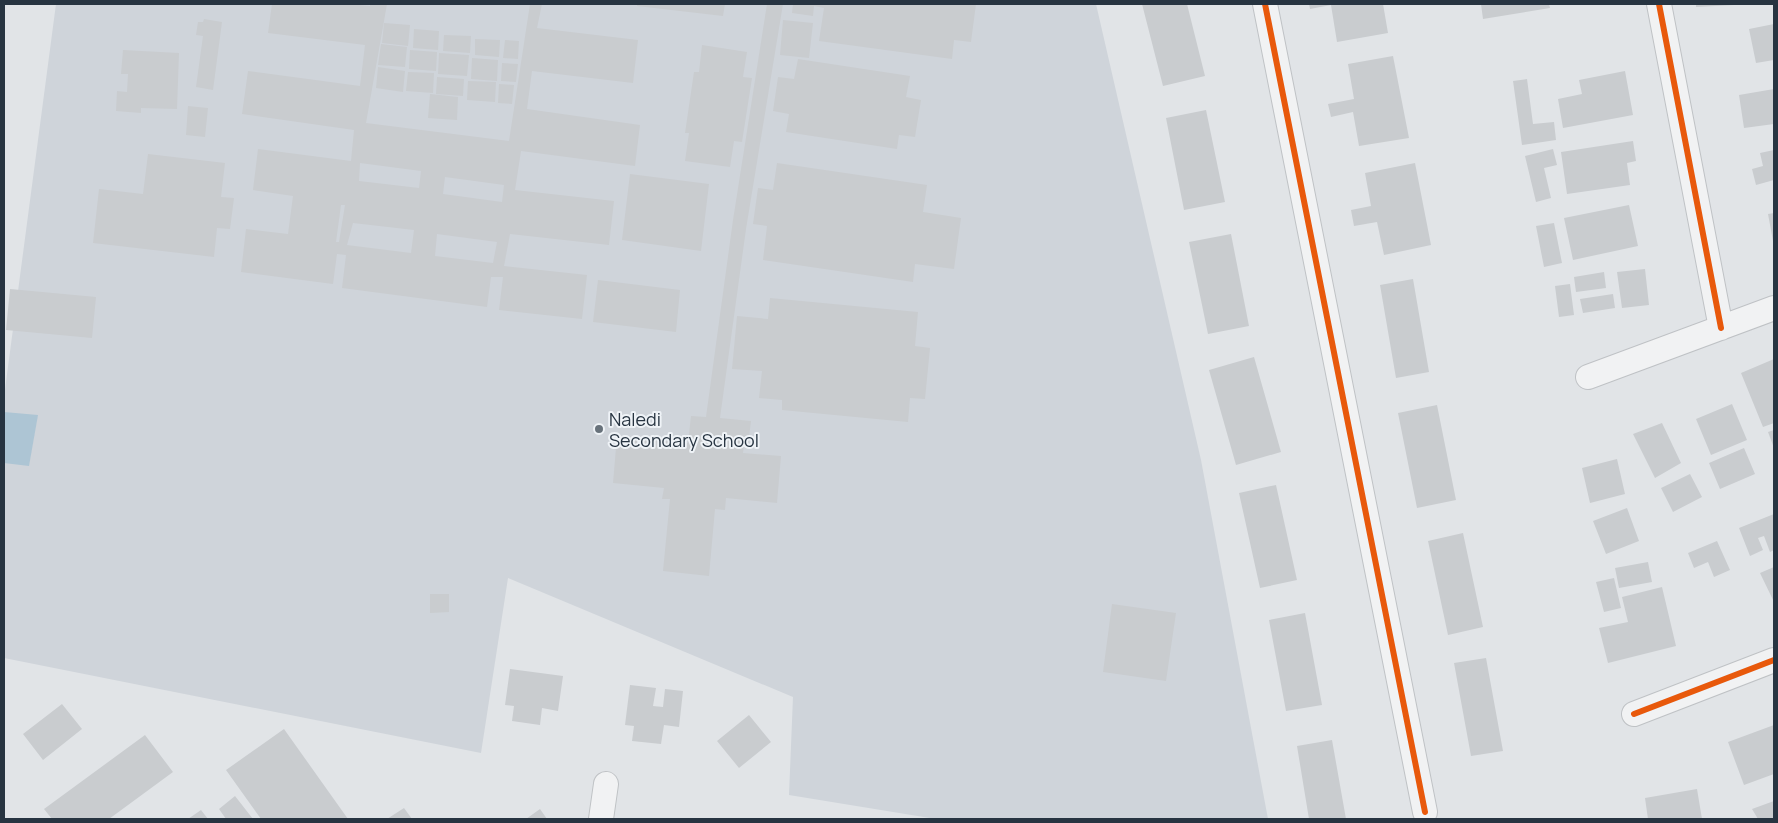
<svg xmlns="http://www.w3.org/2000/svg" width="1778" height="823" viewBox="0 0 1778 823" font-family="Manrope,sans-serif">
  <style>
    .built { fill: #cfd4da }
    .water { fill: #adc5d4 }
    .building { fill: #c9cccf; fill-rule: evenodd }
    .lines { fill: none; stroke-linecap: round; stroke-linejoin: round }
    .street-casing { stroke: #bfc2c5; stroke-width: 26 }
    .street { stroke: #f1f2f3; stroke-width: 24 }
    .cycleway-casing { stroke: #eff3f7; stroke-width: 9 }
    .cycleway { stroke: #e8590c; stroke-width: 6 }
    .poi-dot { fill: #68727b; stroke: #eff3f7; stroke-width: 2 }
    .labels { text-anchor: middle; dominant-baseline: central; stroke-width: 4; stroke-linejoin: round; paint-order: stroke }
    .poi-label { font-size: 18px; fill: #273441; stroke: #eff3f7; text-anchor: start }
  </style>
  <rect width="100%" height="100%" fill="#e1e4e7"/>
  <path class="built" d="M56,4H1096L1201,460L1268,819H936L789,795L793,697L508,578L481,753L4,658V397Z"/>
  <path class="water" d="M4,412L38,415L29,466L4,463Z"/>
  <path class="building" d="M272,4H348L370,6V4H387L366,123L509,141L530,4H542L537,28L638,40L633,83L532,71L527,109L640,125L635,166L521,151L515,190L614,201L609,245L510,234L504,266L587,275L582,319L499,310L503,277H491L487,307L342,288L346,255L337,254L333,284L241,272L246,229L288,234L293,196L253,190L258,149L351,161L354,130L242,114L248,71L360,86L365,45L268,33ZM360,163L421,171L419,188L359,181ZM445,177L504,185L502,202L443,194ZM341,205H345L339,242H336ZM353,223L414,230L411,253L347,245ZM437,234L497,242L493,263L435,256Z
    M637,4H725L723,16L637,6Z
    M767,4H783L746,229L720,418L751,421L748,446H744L743,453L781,456L777,503L726,498L725,510L715,509L709,576L663,571L670,499H662L664,488L613,483L617,436L688,443L691,416L706,417L733,220Z
    M793,4H976L971,42L954,40L952,59L819,41L824,8L814,6L813,16L792,13Z
    M1142,4H1187L1205,76L1163,86Z
    M1309,4H1383L1388,33L1337,42L1331,5L1310,9Z
    M1481,4H1549L1550,8L1483,19Z
    M1696,4H1734V5L1696,7Z
    M204,19L222,22L213,90L196,87L203,36L196,35L198,22H203Z
    M783,20L813,23L809,58L780,55Z
    M384,23L410,25L408,46L382,43Z
    M1774,24V60L1756,63L1749,29Z
    M414,29L439,31L438,50L413,48Z
    M444,35L471,36L470,53L443,51Z
    M475,39L500,40L499,57L475,55Z
    M505,40L519,41L518,59L503,58Z
    M381,44L407,47L405,67L378,65Z
    M702,45L747,52L743,77L752,78L742,142L734,141L730,167L685,161L689,133H685L694,72H699Z
    M123,50L179,53L177,109L141,108V113L116,111L117,91L127,92L128,74H121Z
    M410,50L437,52L436,71L409,69Z
    M439,53L469,55L467,76L438,74Z
    M1393,56L1409,138L1359,146L1353,112L1331,117L1328,104L1354,99L1348,64Z
    M472,58L498,60L497,81L471,79Z
    M798,59L910,76L906,97L921,100L915,137L899,135L897,149L786,132L789,114L773,111L778,77L794,79Z
    M502,63L518,64L516,82L501,81Z
    M378,67L405,71L403,92L376,88Z
    M1625,71L1633,115L1563,128L1558,99L1582,94L1579,80Z
    M408,72L434,73L433,93L406,91Z
    M437,77L464,79L463,96L436,94Z
    M1527,79L1533,124L1554,122L1556,140L1522,145L1513,81Z
    M468,81L496,82L495,102L467,100Z
    M499,84L514,85L512,104L498,103Z
    M1774,89V124L1744,128L1739,95Z
    M430,94L458,97L457,120L428,118Z
    M188,106L208,108L205,137L186,135Z
    M1206,110L1225,202L1184,210L1166,118Z
    M1633,141L1636,161L1627,163L1630,185L1567,194L1561,152Z
    M1553,149L1557,165L1544,168L1551,198L1536,202L1525,156Z
    M1774,150V180L1756,185L1752,169L1763,166L1760,153Z
    M148,154L225,163L221,197L234,198L230,229L217,228L214,257L93,243L99,189L143,194Z
    M777,163L927,185L923,212L961,218L954,269L915,264L913,282L763,260L767,226L753,224L758,188L773,190Z
    M1415,163L1431,245L1384,255L1377,222L1354,226L1351,210L1371,206L1365,173Z
    M630,174L709,184L701,251L622,240Z
    M1629,205L1638,246L1573,260L1564,218Z
    M1774,213V241H1773L1768,214Z
    M1554,223L1562,263L1544,267L1536,226Z
    M1231,234L1249,326L1208,334L1189,242Z
    M1645,269L1649,305L1622,308L1617,272Z
    M1604,272L1606,288L1576,292L1574,277Z
    M1413,279L1429,372L1396,378L1380,285Z
    M598,280L680,290L676,332L593,322Z
    M1570,284L1574,315L1559,317L1555,286Z
    M10,289L96,297L92,338L6,330Z
    M1613,294L1615,308L1583,313L1580,299Z
    M770,298L918,312L915,346L930,348L925,399L910,398L908,422L782,410V400L759,398L762,371L732,369L737,316L768,319Z
    M1254,357L1281,452L1236,465L1209,370Z
    M1774,359V423L1763,427L1741,373Z
    M1732,404L1747,440L1711,455L1696,419Z
    M1437,405L1456,500L1417,508L1398,413Z
    M1662,423L1681,463L1655,478L1633,434Z
    M1774,430V448L1768,432Z
    M1744,448L1755,474L1720,489L1709,463Z
    M1617,459L1625,494L1590,503L1582,468Z
    M1690,474L1702,497L1673,512L1661,488Z
    M1276,485L1297,580L1260,588L1239,493Z
    M1627,508L1639,541L1606,554L1593,521Z
    M1774,514V550L1770,552L1764,536L1758,538L1763,550L1750,556L1739,528Z
    M1463,533L1483,627L1448,635L1428,541Z
    M1717,541L1730,570L1714,577L1708,562L1694,568L1688,553Z
    M1648,562L1652,582L1619,588L1615,568Z
    M1774,567V602L1760,573Z
    M1614,578L1621,608L1604,612L1596,582Z
    M1662,587L1676,646L1608,663L1599,628L1628,622L1622,597Z
    M430,594H449V612L430,613Z
    M1112,604L1176,613L1166,681L1103,672Z
    M1305,613L1322,705L1286,711L1269,620Z
    M1486,658L1503,751L1471,756L1454,663Z
    M510,669L563,676L558,711L542,708L540,725L512,721L514,706L505,705Z
    M630,685L656,688L653,706L663,707L665,689L683,691L679,727L664,725L661,744L632,741L634,726L625,725Z
    M62,704L82,729L43,760L23,734Z
    M749,715L771,742L739,768L717,741Z
    M1774,725V774L1744,785L1728,742Z
    M284,729L348,819H261L226,770Z
    M145,735L173,772L109,819H52L44,809Z
    M1332,740L1346,819H1309L1297,746Z
    M1697,789L1702,819H1648L1645,798Z
    M235,796L253,819H226L219,809Z
    M1774,801V819H1758L1752,809Z
    M404,808L412,819H387Z
    M540,809L547,819H526Z
    M201,810L208,819H188Z"/>
  <g class="lines">
    <g class="street-casing">
      <path id="street" d="M1265,4L1425,812
        M1659,4L1721,328
        M1588,377L1774,308
        M1634,714L1774,660
        M601,819L606,784"/>
    </g>
    <use href="#street" class="street"/>
    <g class="cycleway-casing">
      <path id="cycleway" d="M1265,4L1425,812
        M1659,4L1721,328
        M1634,714L1774,660"/>
    </g>
    <use href="#cycleway" class="cycleway"/>
  </g>
  <circle class="poi-dot" cx="599" cy="429" r="5"/>
  <g class="labels">
    <g class="poi-label">
      <text x="609" y="419">Naledi<tspan x="609" dy="21">Secondary School</tspan></text>
    </g>
  </g>
  <rect width="1778" height="823" fill="none" stroke="#273441" stroke-width="10"/>
</svg>
